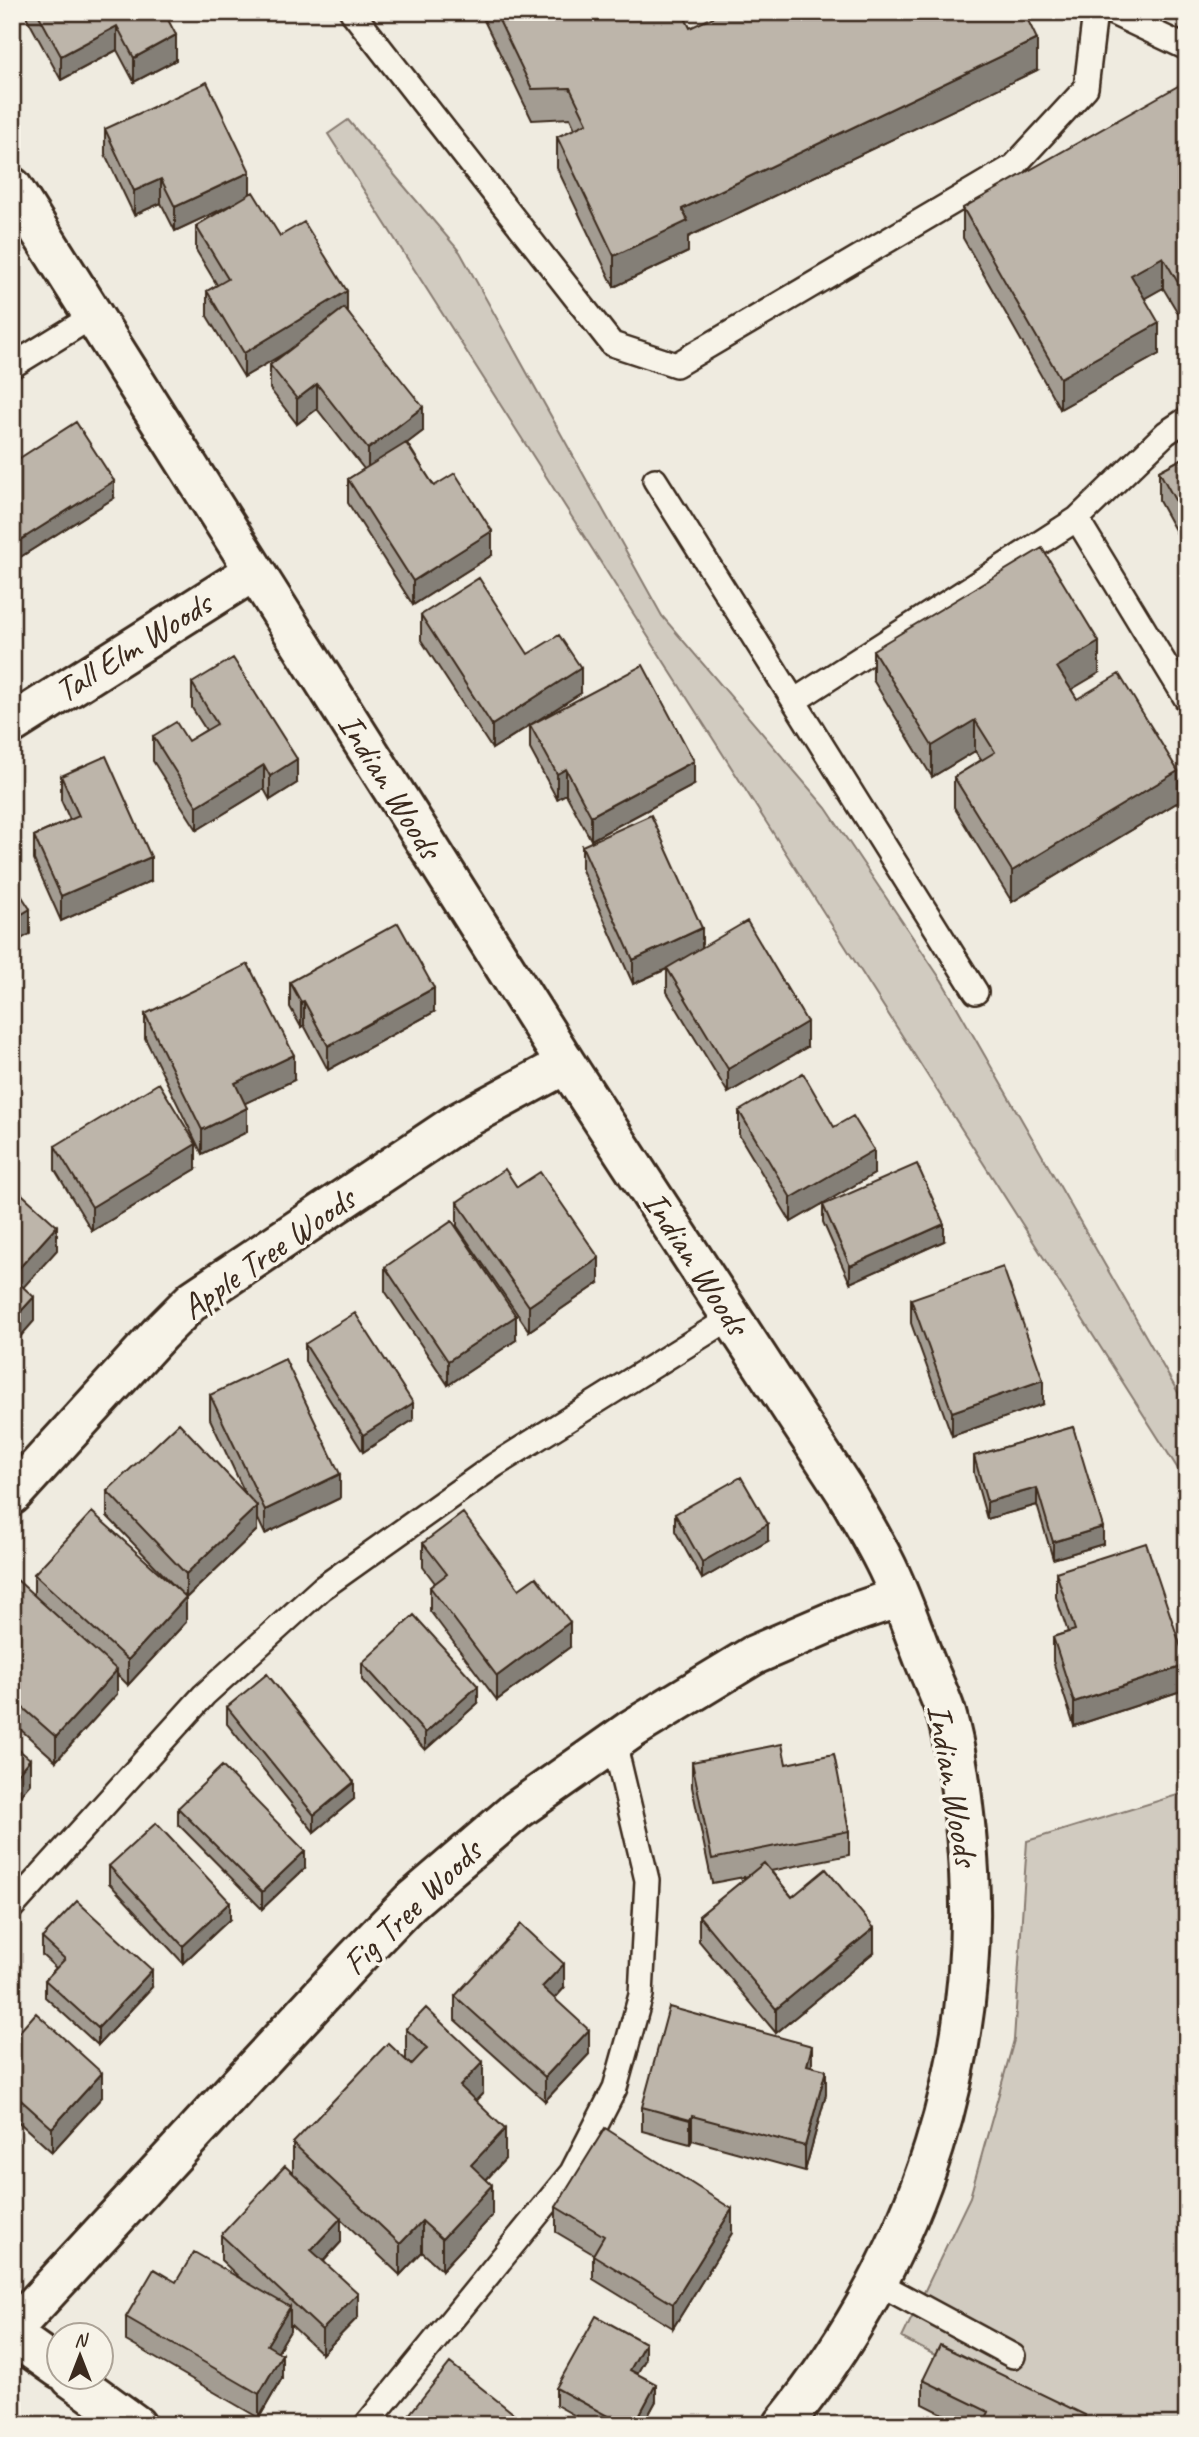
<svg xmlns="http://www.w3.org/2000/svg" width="1199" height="2437" viewBox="0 0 1199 2437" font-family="Caveat,sans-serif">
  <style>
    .green { fill: #d1cbc0; stroke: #867a6f; stroke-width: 2 }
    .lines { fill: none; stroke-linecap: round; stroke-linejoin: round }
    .lane-casing { stroke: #3b2a1e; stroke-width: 28 }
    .street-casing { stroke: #3b2a1e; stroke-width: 44 }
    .lane { stroke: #f7f3e8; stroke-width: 23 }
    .street { stroke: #f7f3e8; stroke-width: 38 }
    .wall { fill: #a39c92; stroke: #3b2a1e; stroke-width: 2 }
    .shaded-wall { fill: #847f77; stroke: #3b2a1e; stroke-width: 2 }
    .building { fill: #bdb5aa; stroke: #3b2a1e; stroke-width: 2 }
    .labels { text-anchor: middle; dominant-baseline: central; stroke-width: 7; stroke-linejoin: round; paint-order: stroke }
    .street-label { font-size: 35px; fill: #3b2a1e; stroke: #f7f3e8 }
  </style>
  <rect width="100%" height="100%" fill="#efebe0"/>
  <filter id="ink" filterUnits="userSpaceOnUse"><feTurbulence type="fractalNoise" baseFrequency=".0143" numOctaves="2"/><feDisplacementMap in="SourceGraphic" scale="14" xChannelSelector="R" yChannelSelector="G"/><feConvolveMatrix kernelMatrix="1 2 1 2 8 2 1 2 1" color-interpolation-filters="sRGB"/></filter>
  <g filter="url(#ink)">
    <path class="green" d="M348,120L460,252L662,616L826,808L942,981L1187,1408V1483L328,134Z
      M1187,1792V2425H1070L902,2338L970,2197L1014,2040L1027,1841Z"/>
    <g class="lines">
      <g class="lane-casing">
        <path id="lane" d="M352,12L612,344L676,365L1014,166L1086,88L1095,12
          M1111,12L1187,48
          M12,366L93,316
          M1187,419L1166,433L1077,519L1187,700
          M655,480L794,701L1077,519
          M794,701L976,992
          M12,1907L204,1695L322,1588L495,1465L732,1317
          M878,2283L1013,2356
          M366,2425L572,2172L615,2088L641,1995L647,1880L614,1742"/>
      </g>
      <g class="street-casing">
        <path id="street" d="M12,187L566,1064L845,1491C858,1514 872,1537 884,1561C900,1592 911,1626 924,1659C931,1677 940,1695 946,1713C957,1751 962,1794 966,1833C988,2051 920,2255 783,2425
          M12,724L254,571
          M12,1495L160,1333L194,1299L457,1123L566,1064
          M12,2330L354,1960L410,1902L517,1810L632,1729L754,1655L847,1615L900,1597
          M12,2335L60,2369
          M71,2378L136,2425"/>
      </g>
      <use href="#lane" class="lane"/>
      <use href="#street" class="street"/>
    </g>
    <path class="wall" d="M27,12H164L176,60L134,82L117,50L61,80L27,18Z
      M480,12H682L690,28L1037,70L688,237V252L614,287L557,168V137L575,129L570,118L532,120Z
      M1187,85V328L1163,288L1145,298L1159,354L1060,409L963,238V208Z
      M105,129L250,193L280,236L347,311L423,431L407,443L434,486L492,555L413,605L348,503V479L364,469L317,409L297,424L270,389V365L291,349L244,377L207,316V291L217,285L196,250V226L232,204L175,231L161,203L134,215L105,154Z
      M1187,456V552L1159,501V471Z
      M12,463L114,498L14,561L12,558Z
      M421,615L528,654L581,693L492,749L421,640Z
      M873,650L1099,673L1071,689L1077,699L1178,802L1012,902L954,807V777L981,760L975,751L932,777L873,680Z
      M192,683L297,783L270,800L264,789L197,830L153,761V736L188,741L206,730L192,708Z
      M530,725L694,785L591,840L566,794L557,799L530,749Z
      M61,776L151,881L61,921L34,860V836L70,820L61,800Z
      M582,846L702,947L807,1047L728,1093L667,992V969L633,984L582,870Z
      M290,982L434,1012L328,1070L304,1025L301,1027L290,1007Z
      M145,1014L294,1080L245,1103L247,1132L202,1154L145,1038Z
      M739,1111L834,1127L874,1174L791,1222L739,1135Z
      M55,1146L196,1169L92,1231L55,1170Z
      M457,1202L599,1283L529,1331L457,1226Z
      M823,1205L944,1241L850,1283L823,1222Z
      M385,1267L516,1340L448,1385L385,1291Z
      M911,1299L1043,1404L952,1436L911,1323Z
      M305,1344L413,1420L363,1452L305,1361Z
      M210,1395L340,1498L265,1534L257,1517V1530L186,1598V1622L128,1685L117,1674V1694L56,1761L12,1722V1583L34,1595V1574L181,1593L107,1516V1491L245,1493L210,1419Z
      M1073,1427L1103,1544L1053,1559L1037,1505L987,1519L974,1473V1456Z
      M675,1514L768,1541L702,1579L675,1531Z
      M423,1543L570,1647L497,1700L430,1611V1587L435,1583L423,1567Z
      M1056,1572L1187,1663V1689L1074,1726L1053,1661V1637L1068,1632L1056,1597Z
      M362,1663L478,1703L425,1750L362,1680Z
      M227,1707L354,1799L314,1832L227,1724Z
      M692,1762L786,1764L849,1831V1855L771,1871L792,1897L874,1952L776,2033L699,1941V1916L749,1876L712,1883L692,1787Z
      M178,1808L305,1868L262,1909L178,1824Z
      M109,1866L230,1919L183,1963L109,1883Z
      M42,1938L152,1987L98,2045L45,1997V1980L56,1968L42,1955Z
      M564,1988L555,1998L589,2054L545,2101L455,2020V1996Z
      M406,2029L483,2093L475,2101L505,2159L486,2180L492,2216L442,2270L422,2252L400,2275L341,2219V2242L324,2261L358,2317L322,2354L290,2324V2331L278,2351L282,2378L259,2418L126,2341V2317L176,2282L242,2280L221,2260V2235L293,2173V2143L411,2064L406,2060Z
      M12,2037L102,2097L52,2152L12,2116Z
      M812,2066L826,2094L805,2171L692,2140L690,2144L642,2131V2107Z
      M556,2207L732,2233L673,2328L593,2279V2254L556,2232Z
      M645,2360L637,2373L656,2401L643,2425H592L556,2405V2388Z
      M923,2380L1085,2425H965L923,2404Z"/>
    <path class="shaded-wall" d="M117,26V50L61,80V56Z
      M176,35V60L134,82V58Z
      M1037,39V70L688,237V252L614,287V256L682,209Z
      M250,172V196L175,231V207Z
      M161,179V203L134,215V191Z
      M1163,257V288L1131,306V275Z
      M347,291V316L244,377V353Z
      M1159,323V354L1060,409V378Z
      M317,384V409L297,424V399Z
      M423,407V431L368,473V449Z
      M114,481V498L14,561V544Z
      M492,531V555L413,605V581Z
      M1099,642V673L1057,698V667Z
      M581,668V693L492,749V725Z
      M975,720V751L932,777V746Z
      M297,759V783L270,800V776Z
      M694,761V785L591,840V816Z
      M264,765V789L197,830V806Z
      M566,769V794L557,799V774Z
      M1178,771V802L1012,902V871Z
      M151,857V881L61,921V896Z
      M30,909V934L12,944V920Z
      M702,928V953L633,984V960Z
      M434,988V1012L328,1070V1046Z
      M304,1001V1025L301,1027V1002Z
      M807,1022V1047L728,1093V1069Z
      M294,1055V1080L235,1108V1083Z
      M247,1108V1132L202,1154V1130Z
      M196,1144V1169L92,1231V1207Z
      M874,1150V1174L791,1222V1198Z
      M944,1224V1241L850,1283V1266Z
      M57,1226V1250L12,1300V1276Z
      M599,1258V1283L529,1331V1306Z
      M34,1297V1321L12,1346V1321Z
      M516,1316V1340L448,1385V1361Z
      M1043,1380V1404L952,1436V1412Z
      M413,1403V1420L363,1452V1435Z
      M340,1474V1498L265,1534V1510Z
      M1037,1488V1505L987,1519V1502Z
      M257,1506V1530L186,1598V1622L128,1685V1660L186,1597V1574Z
      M768,1524V1541L702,1579V1562Z
      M1103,1527V1544L1053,1559V1542Z
      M570,1622V1647L497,1700V1676Z
      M1187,1665V1689L1074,1726V1702Z
      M117,1670V1694L56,1761V1737Z
      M478,1686V1703L425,1750V1733Z
      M30,1759V1784L12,1805V1780Z
      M354,1782V1799L314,1832V1815Z
      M305,1851V1868L262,1909V1892Z
      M230,1902V1919L183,1963V1946Z
      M874,1928V1952L776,2033V2009Z
      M564,1964V1988L542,2012V1987Z
      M152,1970V1987L98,2045V2028Z
      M589,2030V2054L545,2101V2077Z
      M812,2046V2070L807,2065Z
      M483,2062V2093L460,2117V2086Z
      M826,2070V2094L805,2171V2146Z
      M102,2073V2097L52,2152V2128Z
      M692,2116V2140L690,2144V2120Z
      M505,2129V2159L471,2196V2165Z
      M17,2140V2157L12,2166V2149Z
      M492,2185V2216L442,2270V2239Z
      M732,2209V2233L673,2328V2304Z
      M341,2218V2242L311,2274V2250Z
      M422,2221V2252L400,2275V2244Z
      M358,2293V2317L322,2354V2330Z
      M290,2307V2331L267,2369V2345Z
      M645,2343V2360L630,2386V2370Z
      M282,2354V2378L259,2418V2394Z
      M656,2384V2401L643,2425H634Z
      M1085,2415V2425H1080Z"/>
    <path class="building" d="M37,12H164L176,35L134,58L117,26L61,56Z
      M495,12H682L690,28L724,12H1024L1037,39L682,209L688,221L614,256L557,137L587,123L570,88L532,89Z
      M207,82L250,172L175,207L161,179L134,191L105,129Z
      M1185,82L1187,85V298L1163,257L1131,275L1159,323L1060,378L963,208Z
      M253,192L280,236L304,222L347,291L244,353L207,291L228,279L196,226Z
      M344,308L423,407L368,449L317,384L297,399L270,365Z
      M76,422L114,481L14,544L12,541V463Z
      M406,443L434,486L455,473L492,531L413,581L348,479Z
      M1187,456V522L1159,471Z
      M1042,548L1099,642L1057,667L1077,699L1119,674L1178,771L1012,871L954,777L995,752L975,720L932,746L873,650Z
      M479,578L528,654L559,635L581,668L492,725L421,615Z
      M233,658L297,759L270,776L264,765L197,806L153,736L176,722L188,741L217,724L192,683Z
      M643,665L694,761L591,816L566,769L557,774L530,725Z
      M106,756L151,857L61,896L34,836L79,816L61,776Z
      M651,815L702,928L633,960L582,846Z
      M12,881L30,909L12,920Z
      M747,921L807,1022L728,1069L667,968Z
      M398,923L434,988L328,1046L304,1001L301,1002L290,982Z
      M248,964L294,1055L235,1083L247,1108L202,1130L145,1014Z
      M803,1073L834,1127L853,1116L874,1150L791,1198L739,1111Z
      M159,1083L196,1144L92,1207L55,1146Z
      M917,1164L944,1224L850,1266L823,1205Z
      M505,1169L517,1187L540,1172L599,1258L529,1306L457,1202Z
      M13,1186L57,1226L12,1276V1187Z
      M452,1221L516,1316L448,1361L385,1267Z
      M1003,1267L1043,1380L952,1412L911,1299Z
      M12,1277L34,1297L12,1321Z
      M355,1313L413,1403L363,1435L305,1344Z
      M285,1359L340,1474L265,1510L210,1395Z
      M179,1423L257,1506L186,1574L107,1491Z
      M1073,1427L1103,1527L1053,1542L1037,1488L987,1502L974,1456Z
      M741,1477L768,1524L702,1562L675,1514Z
      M92,1512L186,1597L128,1660L34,1574Z
      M463,1513L519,1589L536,1577L570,1622L497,1676L430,1587L447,1574L423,1543Z
      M1146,1543L1187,1665L1074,1702L1053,1637L1075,1630L1056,1572Z
      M16,1579L117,1670L56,1737L12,1698V1583Z
      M414,1615L478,1686L425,1733L362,1663Z
      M267,1674L354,1782L314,1815L227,1707Z
      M12,1744L30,1759L12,1780Z
      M782,1744L786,1764L834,1754L849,1831L712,1859L692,1762Z
      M222,1766L305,1851L262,1892L178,1808Z
      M156,1823L230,1902L183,1946L109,1866Z
      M764,1863L792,1897L826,1869L874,1928L776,2009L699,1916Z
      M77,1901L152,1970L98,2028L45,1980L65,1959L42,1938Z
      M521,1924L564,1964L542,1987L589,2030L545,2077L455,1996Z
      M669,2007L812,2046L807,2065L826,2070L805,2146L692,2116L690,2120L642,2107Z
      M426,2008L483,2062L460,2086L505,2129L471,2165L492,2185L442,2239L422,2221L400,2244L293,2143L388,2043L411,2065L427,2048L406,2029Z
      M36,2013L102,2073L52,2128L12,2092V2037L14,2038Z
      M605,2128L732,2209L673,2304L593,2255L604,2236L556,2207Z
      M12,2137L17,2140L12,2149Z
      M285,2166L341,2218L311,2250L358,2293L322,2330L221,2235Z
      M194,2252L290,2307L267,2345L282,2354L259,2394L126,2317L154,2269L176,2282Z
      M596,2316L645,2343L630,2370L656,2384L634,2425H624L556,2388Z
      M940,2345L1085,2415L1080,2425H989L984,2422L989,2412L923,2380Z
      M450,2363L528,2425H401Z"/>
  </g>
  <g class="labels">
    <g class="street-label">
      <text transform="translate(133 647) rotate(-32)">Tall Elm Woods</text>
      <text transform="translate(390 786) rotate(58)">Indian Woods</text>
      <text transform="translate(268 1253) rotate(-35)">Apple Tree Woods</text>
      <text transform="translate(696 1263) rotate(57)">Indian Woods</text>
      <text transform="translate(953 1785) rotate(80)">Indian Woods</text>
      <text transform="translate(412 1907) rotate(-44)">Fig Tree Woods</text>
    </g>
  </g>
  <rect width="1199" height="2437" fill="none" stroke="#f7f3e8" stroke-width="42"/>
  <rect x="21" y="21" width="1157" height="2395" fill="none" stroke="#3b2a1e" stroke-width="2.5" filter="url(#ink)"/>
  <g transform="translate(80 2356)"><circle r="33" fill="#f7f3e8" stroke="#aca397" stroke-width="2"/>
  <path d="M0-5L12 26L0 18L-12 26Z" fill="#3b2a1e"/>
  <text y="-10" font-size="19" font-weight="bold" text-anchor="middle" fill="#3b2a1e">N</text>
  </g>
</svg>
